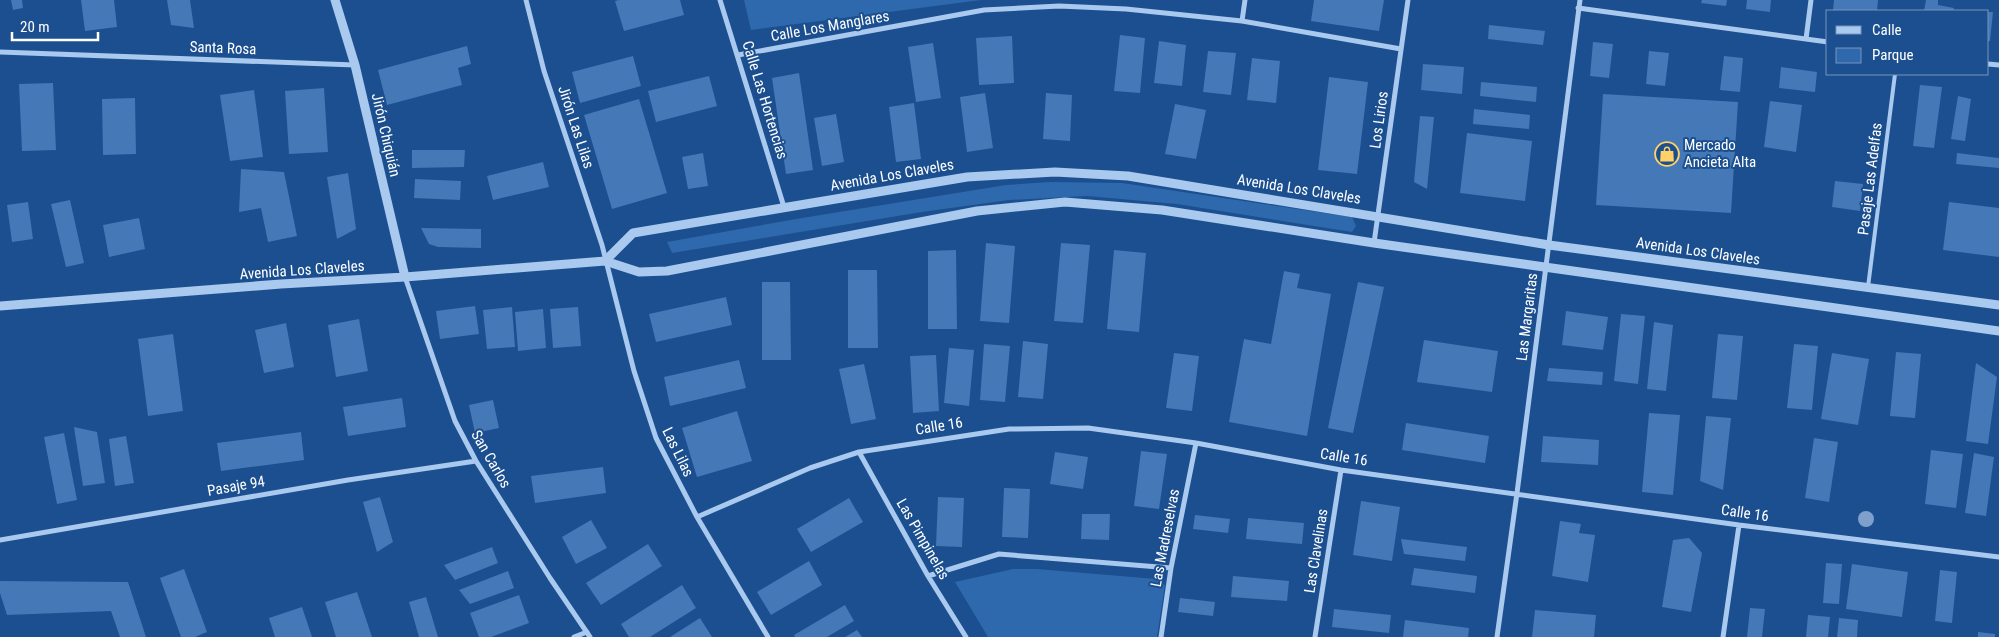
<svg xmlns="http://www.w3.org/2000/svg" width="1999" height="637" viewBox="0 0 1999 637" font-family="'Roboto Condensed',sans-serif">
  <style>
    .green { fill: #2e69ad }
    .building { fill: #4478b7 }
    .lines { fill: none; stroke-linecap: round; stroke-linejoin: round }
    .service { stroke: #a9c9ee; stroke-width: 4 }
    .minor { stroke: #a9c9ee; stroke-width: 5 }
    .tertiary { stroke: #a9c9ee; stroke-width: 9 }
    .tree { fill: #7ea0ca }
    .labels { text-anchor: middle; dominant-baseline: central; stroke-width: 4; stroke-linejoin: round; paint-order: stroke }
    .street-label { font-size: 15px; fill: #fff; stroke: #1b4f8f }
    .poi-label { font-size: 15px; fill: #fff; stroke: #1b4f8f; text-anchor: start }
  </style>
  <rect width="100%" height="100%" fill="#1b4f8f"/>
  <path class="green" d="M744,0H981L751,30Z
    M1050,182L1122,183L1352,217L1356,226L1352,232L1177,204L1087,196L1009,200L922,212L672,253L667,242L802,218L1006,185Z
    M1013,569H1037L1156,579L1165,585L1157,637H988L955,582Z"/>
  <path class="building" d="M11,0H22L23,8L13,10Z
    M81,0H114L117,27L85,31Z
    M167,0H190L194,28L171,25Z
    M619,0H680L684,15L624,31L615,1Z
    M1314,0H1384L1379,31L1311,21Z
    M1702,0H1727L1726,6L1701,3Z
    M1747,0H1771L1770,12L1746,9Z
    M1834,0H1878L1877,11H1833Z
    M1926,0H1938V5L1954,8L1953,11H1924Z
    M1988,12H1993L1990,41H1988Z
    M1489,25L1545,31L1543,45L1488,39Z
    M1120,35L1145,38L1140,93L1114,91Z
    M1012,36L1014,83L979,85L976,38Z
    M1159,41L1186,45L1182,86L1154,83Z
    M1593,42L1613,44L1609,78L1590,76Z
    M933,43L941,98L916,102L908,47Z
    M467,46L471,64L458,68L462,85L387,105L378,70Z
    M1208,51L1236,53L1231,95L1203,92Z
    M1649,51L1669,53L1665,86L1646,84Z
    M633,56L641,86L580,103L572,72Z
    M1724,56L1743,58L1740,92L1720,90Z
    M1252,58L1280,61L1276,103L1247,100Z
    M1423,64L1464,67L1462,94L1421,90Z
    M1781,67L1817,72L1815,92L1779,88Z
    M799,73L813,170L786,174L772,78Z
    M709,76L717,106L656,122L648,91Z
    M1329,77L1368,82L1357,174L1318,170Z
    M1481,82L1537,87L1536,102L1480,96Z
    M53,83L56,150L22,151L19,84Z
    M1920,85L1942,87L1934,148L1913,146Z
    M324,88L328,152L289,154L285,91Z
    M254,90L263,157L230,161L220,95Z
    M985,93L993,148L967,152L960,97Z
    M1046,93L1072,95L1070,141L1043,139Z
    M1603,94L1738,102L1731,213L1596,205Z
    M1958,96L1971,99L1965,141L1951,139Z
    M135,98L136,154L103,155L102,99Z
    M639,99L667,193L612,209L584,115Z
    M1770,101L1802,105L1796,152L1764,147Z
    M914,103L921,159L896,162L889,107Z
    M1175,104L1206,110L1196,159L1165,154Z
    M1474,109L1530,115L1529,129L1473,124Z
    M836,114L844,162L822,166L814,118Z
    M1420,116L1434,117L1427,189L1414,182Z
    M1467,133L1532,141L1525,201L1460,193Z
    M412,150H465L464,167L412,168Z
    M703,153L708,186L688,189L682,157Z
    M1957,153L1999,158V168L1956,164Z
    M543,162L549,187L493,200L487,176Z
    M241,169L284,172L297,236L268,242L261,208L239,212Z
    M348,173L356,229L337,239L327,177Z
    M415,179L461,181L460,200L414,198Z
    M1835,181L1863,184L1860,211L1832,207Z
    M70,200L84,263L66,267L51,204Z
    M28,202L33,239L12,242L7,205Z
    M1949,202L1999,208V257L1943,250Z
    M139,218L145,249L109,257L103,225Z
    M421,228L481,229V248L438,247L429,244Z
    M986,243L1015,246L1009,323L980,321Z
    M1061,243L1090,245L1083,323L1054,321Z
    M956,250L957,329H928V251Z
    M1114,250L1146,253L1139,332L1107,329Z
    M848,270H877L878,348H848Z
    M1284,271L1300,274L1297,288L1331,294L1307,436L1229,422L1244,339L1271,344Z
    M762,282H790L791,360H762Z
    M1358,282L1384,287L1353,433L1328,428Z
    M726,297L732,325L656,342L649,314Z
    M475,306L479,334L440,339L436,311Z
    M512,307L515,347L487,349L483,310Z
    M578,307L581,346L553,348L550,309Z
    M543,309L546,348L518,351L515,312Z
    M1566,311L1608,317L1603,350L1562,345Z
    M1621,314L1645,316L1638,384L1614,381Z
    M359,319L368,371L336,377L328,325Z
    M1654,322L1673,325L1666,391L1647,389Z
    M286,323L294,367L264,373L255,330Z
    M173,334L183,411L148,416L138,339Z
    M1718,334L1743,336L1737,400L1712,398Z
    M1424,340L1498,351L1492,392L1417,382Z
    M1023,341L1048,344L1043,399L1018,397Z
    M984,344L1010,346L1005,402L980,400Z
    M1794,344L1818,346L1812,410L1787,408Z
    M949,348L974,350L969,406L944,403Z
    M1896,352L1921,354L1915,418L1890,416Z
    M1174,353L1199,356L1192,411L1166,408Z
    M1832,353L1869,359L1858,425L1821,419Z
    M936,355L939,411L913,413L910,356Z
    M739,360L746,388L670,406L664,377Z
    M1976,363L1997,377L1988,444L1966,441Z
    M864,364L876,419L851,424L839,369Z
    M1549,368L1603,372L1602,385L1547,381Z
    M402,398L406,427L348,436L343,407Z
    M493,400L499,428L475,433L469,405Z
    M737,411L752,461L697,477L682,428Z
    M1649,413L1680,415L1673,495L1642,492Z
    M1706,416L1731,418L1723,490L1700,481Z
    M1406,423L1489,436L1485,463L1402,450Z
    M74,427L97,432L105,483L83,486Z
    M301,432L304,460L221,471L217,443Z
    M64,433L77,500L57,504L44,437Z
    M126,436L134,483L115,486L109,439Z
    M1543,436L1599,440L1598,465L1541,462Z
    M1814,438L1838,442L1829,502L1805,498Z
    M1931,450L1963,454L1956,508L1925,504Z
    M1141,451L1167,454L1159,509L1134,506Z
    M1055,452L1088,457L1083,489L1050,484Z
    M1974,453L1994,457L1986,516L1965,513Z
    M603,467L606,493L535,503L531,476Z
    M1004,488L1030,489L1028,538L1002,537Z
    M380,497L393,542L377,552L363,502Z
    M938,497L964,498L962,547L936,546Z
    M849,498L863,522L811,552L797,529Z
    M1361,501L1400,507L1392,561L1353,555Z
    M1082,514H1110L1109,540L1081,539Z
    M1195,515L1230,519L1228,533L1193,529Z
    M1248,518L1304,523L1302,544L1246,539Z
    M591,520L607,548L576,564L562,537Z
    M1560,521L1581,524L1579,533L1595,535L1588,582L1552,576Z
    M1689,538L1702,553L1691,612L1662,607L1673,540Z
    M1401,539L1467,547L1465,561L1404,554Z
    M648,544L662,566L601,605L586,583Z
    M492,547L498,563L455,580L444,565Z
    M809,561L822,585L771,615L757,592Z
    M1826,563L1842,564L1839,604L1823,603Z
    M1852,564L1908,572L1902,617L1846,609Z
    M1414,568L1477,576L1475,593L1411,585Z
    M184,569L207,632L195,637H181L160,578Z
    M1940,570L1957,572L1952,623L1935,621Z
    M508,571L514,588L470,604L459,590Z
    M1233,576L1289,581L1287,601L1231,597Z
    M0,581L128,582L146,637H120L111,611L7,615L0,593Z
    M682,585L696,608L650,637H629L621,624Z
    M357,592L372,637H336L325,602Z
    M519,595L529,623L491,637H479L470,613Z
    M426,597L438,637H419L409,602Z
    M1180,598L1215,602L1213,616L1178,612Z
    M845,605L854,621L827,637H795L794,635Z
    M302,607L312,637H275L269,618Z
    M1750,608L1765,609L1762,637H1747Z
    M1334,609L1391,615L1389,633L1332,627Z
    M1535,610L1596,615L1594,637H1532Z
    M1808,615L1830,617L1828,637H1806Z
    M700,618L712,637H670Z
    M1839,618L1858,620L1857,637H1837Z
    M1405,620L1469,628L1468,637H1403Z
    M857,630L862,637H845Z
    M1978,632L1995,634V637H1978Z"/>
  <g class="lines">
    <path class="service" d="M1868,287L1895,74"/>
    <path class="minor" d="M526,0L544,71L602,245L634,371L656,438L697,517L768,637
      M720,0L784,207
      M1578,8L1828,42
      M1242,21L1245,0
      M1806,39L1811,0
      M0,52L355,65
      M738,55L984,10L1059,6L1126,9L1242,21L1401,49
      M1988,64L1999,65
      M1374,243L1408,0
      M405,277L455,421L476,461L550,578L590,637
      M859,452L928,576L966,637
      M697,517L810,468L859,452L1009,429L1088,428L1196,443L1341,470L1739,525L1999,557
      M0,540L348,480L476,461
      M928,576L999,554L1171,568
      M574,637L587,632
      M1161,637L1171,568L1196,443
      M1315,637L1341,470
      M1497,637L1517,493L1580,0
      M1723,637L1739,525"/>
    <path class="tertiary" d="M335,0L355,65L405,277
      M605,261L633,233L967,177L1055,172L1128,176L1549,245L1999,305
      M0,306L281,284L405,277L605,261L639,272L667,271L977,211L1065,202L1162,210L1374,243L1999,331"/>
  </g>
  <circle class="tree" cx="1866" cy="519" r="8"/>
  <defs>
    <g id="shop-ring" transform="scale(1.25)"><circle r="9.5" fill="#1b4f8f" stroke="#ffd166" stroke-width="1.5"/><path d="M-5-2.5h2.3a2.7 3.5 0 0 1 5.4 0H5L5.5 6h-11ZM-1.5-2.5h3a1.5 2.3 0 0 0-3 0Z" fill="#ffd166"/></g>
  </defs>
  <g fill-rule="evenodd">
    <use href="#shop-ring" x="1667" y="154"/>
  </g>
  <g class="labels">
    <g class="street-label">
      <text transform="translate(830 26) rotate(-10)">Calle Los Manglares</text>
      <text transform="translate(223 48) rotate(2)">Santa Rosa</text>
      <text transform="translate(765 100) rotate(73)">Calle Las Hortencias</text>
      <text transform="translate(1379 120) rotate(-82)">Los Lirios</text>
      <text transform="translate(576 127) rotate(72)">Jirón Las Lilas</text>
      <text transform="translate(386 135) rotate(77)">Jirón Chiquián</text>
      <text transform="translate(892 175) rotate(-10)">Avenida Los Claveles</text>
      <text transform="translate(1870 179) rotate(-83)">Pasaje Las Adelfas</text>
      <text transform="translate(1299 189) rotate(9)">Avenida Los Claveles</text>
      <text transform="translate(1698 251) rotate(8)">Avenida Los Claveles</text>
      <text transform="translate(302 270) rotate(-4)">Avenida Los Claveles</text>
      <text transform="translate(1527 317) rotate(-83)">Las Margaritas</text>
      <text transform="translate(939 426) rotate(-9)">Calle 16</text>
      <text transform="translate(678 452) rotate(64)">Las Lilas</text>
      <text transform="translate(1344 457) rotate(9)">Calle 16</text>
      <text transform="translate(491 459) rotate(60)">San Carlos</text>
      <text transform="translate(236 486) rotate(-10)">Pasaje 94</text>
      <text transform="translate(1745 513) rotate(8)">Calle 16</text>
      <text transform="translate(1165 538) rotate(-79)">Las Madreselvas</text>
      <text transform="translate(923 539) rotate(60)">Las Pimpinelas</text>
      <text transform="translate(1316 551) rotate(-81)">Las Clavelinas</text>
    </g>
    <g class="poi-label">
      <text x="1684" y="145">Mercado<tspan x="1684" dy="17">Ancieta Alta</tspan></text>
    </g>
  </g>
  <rect x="1826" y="10" width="162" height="65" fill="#1b4f8f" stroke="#7695bc"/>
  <rect x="1836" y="26" width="25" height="8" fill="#a9c9ee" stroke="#7695bc"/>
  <text x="1872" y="35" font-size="15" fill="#ffffff">Calle</text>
  <rect x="1836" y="48" width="25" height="15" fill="#2e69ad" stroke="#7695bc"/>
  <text x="1872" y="60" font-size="15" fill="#ffffff">Parque</text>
  <path d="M12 32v8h86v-8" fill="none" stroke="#ffffff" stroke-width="2.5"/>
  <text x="20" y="32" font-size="15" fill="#ffffff" stroke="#1b4f8f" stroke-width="4" paint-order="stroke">20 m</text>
</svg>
